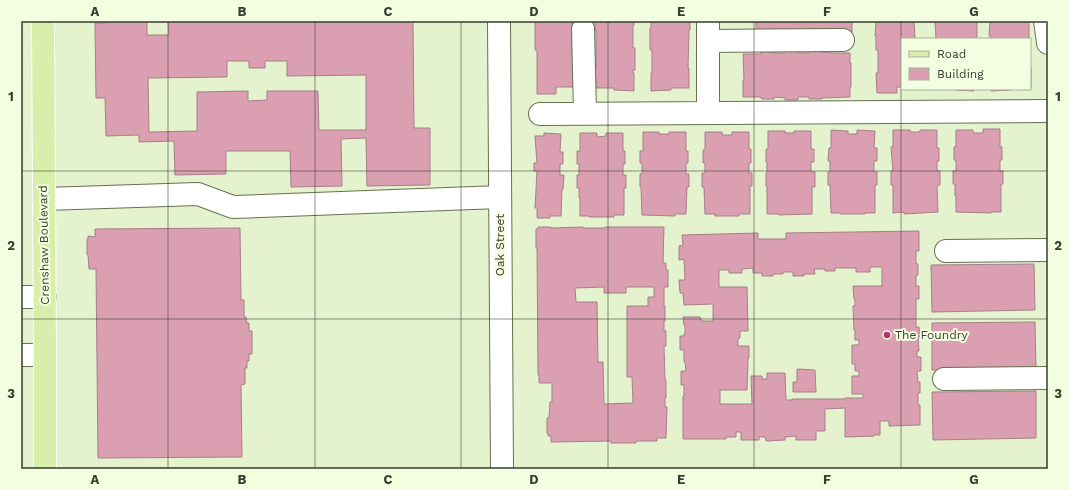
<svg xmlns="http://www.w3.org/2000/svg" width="1069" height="490" viewBox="0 0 1069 490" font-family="'Work Sans',sans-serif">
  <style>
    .building { fill: #da9fb1; stroke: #a57f8b; fill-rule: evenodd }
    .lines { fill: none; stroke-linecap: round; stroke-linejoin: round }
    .minor-casing { stroke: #657151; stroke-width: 24 }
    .major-casing { stroke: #fff; stroke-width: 24 }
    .minor { stroke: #fff; stroke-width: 22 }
    .major { stroke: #d8eeab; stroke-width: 22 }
    .grid { fill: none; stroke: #383d2f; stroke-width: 1; stroke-opacity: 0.55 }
    .poi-dot { fill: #b82e6b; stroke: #f3fee1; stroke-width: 1.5 }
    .labels { text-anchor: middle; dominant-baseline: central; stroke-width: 4; stroke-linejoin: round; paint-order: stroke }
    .street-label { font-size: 12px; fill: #383d2f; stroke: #f3fee1 }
    .poi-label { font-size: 12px; fill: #383d2f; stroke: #f3fee1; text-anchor: start }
    .neatline { fill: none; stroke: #383d2f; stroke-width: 1.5 }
    .grid-label { font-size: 13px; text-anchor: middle; font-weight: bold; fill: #383d2f }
  </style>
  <rect width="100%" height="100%" fill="#e4f2ce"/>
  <path class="building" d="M105,21H147V35H169L168,21H413L414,128H430V185L367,186L366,138L341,139L342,186L291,187L290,151H226V174L175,175L174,141L139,142V135L106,136L105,98H96L95,23H105ZM227,61H249V68H265V61H287V76L366,75V130H319L318,91H267V100L248,101V91L197,92V131L149,132L148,78L227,77Z
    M535,21H573V68H575V87H556V94H537V50H535Z
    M595,21H634V25H633V48H635V70H633V73H634V91L614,90V88H596V79H595V68H596V30H595Z
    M651,21H690V30H689L688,68H689V88H671V90L651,91V73H652V50H650V28H651Z
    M756,21H852V32L756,31Z
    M876,21H914L915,39H902V87H897V93H877L876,73H878V50H876V36H875Z
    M935,21H977V37H976V39H936Z
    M990,21H1029V38L1030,39H990V35H989Z
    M785,50H798V53H809V50L822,51V52L832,53H850V63H851V87H850V97L822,98V99H809V97H798V100H785V98L774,97V99H762L760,97H743V80H744L743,54H760L761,53V51L774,52V53H785Z
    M1030,67H1031V87H1030Z
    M955,89H974V91L955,90Z
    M991,89H1011V90L991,91Z
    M983,129H1000V147H1002V160H1000V171H1003V184H1001V212H991V213L956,212V196H955V184H953V171H956V160H954V147H956V130H973V133H983Z
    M831,130L848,131V134H857V130L875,131L874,148H877V161H874V172H877V185H875V213H865V214H840V213H831L830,185H828V172H830V161H828L829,148H831Z
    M893,130H910L911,132H920V130H937V148H939V161H937V171H940V185L937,186L938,212L904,214V212L893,213V185H891V171H893L891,147H893Z
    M768,131H785V133H794V131H811V149H814V162H811V172H815V187H812V214L779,215V214H767V186H766V173H767V162H766V149H768Z
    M643,132H659V134H669V132H686V151H688V163H686V174H689V187H687L686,214H675V216L642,215L641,187H640V174H642V163H640V151H643Z
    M705,132H722V135H732V132H749V149H751V163H749V173H752V186H750V214H739V216H715V214H705L704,187H702V173H705V163H703V150H705Z
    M544,133L561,134L560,152H563V164H560V175H564L563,189H562L561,216H550V218H537V208H535L537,171H534V163H537L535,136H544Z
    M580,133H597V137L606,136V133H623V151H625V164H623V175H626V188H624V215H614V217H589V216H580V198H579V188H577V175H579V164H577V151H580Z
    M538,227H551V228L583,227V228H605V227H664L663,263H666V270H668V287H664V306H665V321H664V331H666V346H664L665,380H666V398H665V407H667L666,438H657V441H636V443H611V441L551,442V436H548V433H547V418H549L550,402H552V383H539V375H538L537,248H536V229H538ZM604,287V293H626V287H654V297H648V306H627V377H632L633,403L604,404L603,362H598L597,302H576L575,288Z
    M240,228L241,300H244V317H246L247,323H249V331H252V354H249V361H247V368H245V384L241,385L242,457L98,458L96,269H89L88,255H87V239H88V236L95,237V229Z
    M919,231V251H916V264H918V275H916V286H919V299H916V327H919L920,337H918L919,351H917V357H921V371H917L918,382H920V393H918V405H920V425L889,426V421H880V435H874V436L845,437V408L825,409V431H816V440H796V436L785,437V440L766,441L765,437H759V440H741V432H736V437H726V439H683V396H684V385H681V371H686L685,362H684V350H680V336H684V334H685V325H684L683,317H700V318H701V321H713V304L684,305L683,293H680L679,280H685L684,259L679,260V246L683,245L682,235L758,233V239H786V233ZM870,267H882V286H853L854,299H855V306H853L854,330H855V340H859V345H852V364H855V371H859V376H852V394H863V398H845V399H792V400H786L785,373H767V379H762V376H751L752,404H720V390H747L748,358H749V346H738V339L740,338V331H748L747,287H719V270H729V273H742V269L753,268V273H762V276H773V274H783V272H793V276H804V274H815L814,269H825V271H835V268H856V272H870Z
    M1034,264L1035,310L932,312L931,265Z
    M1035,322L1036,369L932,370V323Z
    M797,369L815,370L816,392H793V382H797Z
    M1036,391V438L933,440L932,392Z"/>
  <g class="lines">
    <g class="minor-casing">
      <path id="minor" d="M499,21L502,469
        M1045,21L1048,43
        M583,29L585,113
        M708,41L843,40
        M708,113V21
        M540,114L1048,111
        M44,199L198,194L233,207L500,197
        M946,251L1048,250
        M21,297H45
        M21,355H45
        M944,379L1048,378"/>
    </g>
    <g class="major-casing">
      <path id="major" d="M43,21L45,355V469"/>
    </g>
    <use href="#minor" class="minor"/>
    <use href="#major" class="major"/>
  </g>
  <path class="grid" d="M168,21V469M315,21V469M461,21V469M608,21V469M754,21V469M901,21V469M21,171H1048M21,319H1048"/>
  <circle class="poi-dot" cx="887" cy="335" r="4"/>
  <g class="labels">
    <g class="street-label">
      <text transform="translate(44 245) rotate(-91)">Crenshaw Boulevard</text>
      <text transform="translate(500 245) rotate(-90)">Oak Street</text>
    </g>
    <g class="poi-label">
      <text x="895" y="335">The Foundry</text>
    </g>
  </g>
  <rect width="1069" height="490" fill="none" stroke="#f3fee1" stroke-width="44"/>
  <rect x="901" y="38" width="130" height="52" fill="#f3fee1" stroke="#a8b19a"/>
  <rect x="909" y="51" width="20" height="6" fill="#d8eeab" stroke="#a8b19a"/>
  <text x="937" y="58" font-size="12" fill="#383d2f">Road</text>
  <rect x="909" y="68" width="20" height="12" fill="#da9fb1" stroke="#a8b19a"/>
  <text x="937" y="78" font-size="12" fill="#383d2f">Building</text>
  <rect x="22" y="22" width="1025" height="446" class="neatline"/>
  <g class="grid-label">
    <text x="95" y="16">A</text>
    <text x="242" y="16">B</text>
    <text x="388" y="16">C</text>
    <text x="534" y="16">D</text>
    <text x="681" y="16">E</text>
    <text x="827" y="16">F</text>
    <text x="974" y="16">G</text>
    <text x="11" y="101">1</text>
    <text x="1058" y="101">1</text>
    <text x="11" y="250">2</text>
    <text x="1058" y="250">2</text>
    <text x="11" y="398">3</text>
    <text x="1058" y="398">3</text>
    <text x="95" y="484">A</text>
    <text x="242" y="484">B</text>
    <text x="388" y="484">C</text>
    <text x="534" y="484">D</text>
    <text x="681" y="484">E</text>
    <text x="827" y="484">F</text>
    <text x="974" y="484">G</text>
  </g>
</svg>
